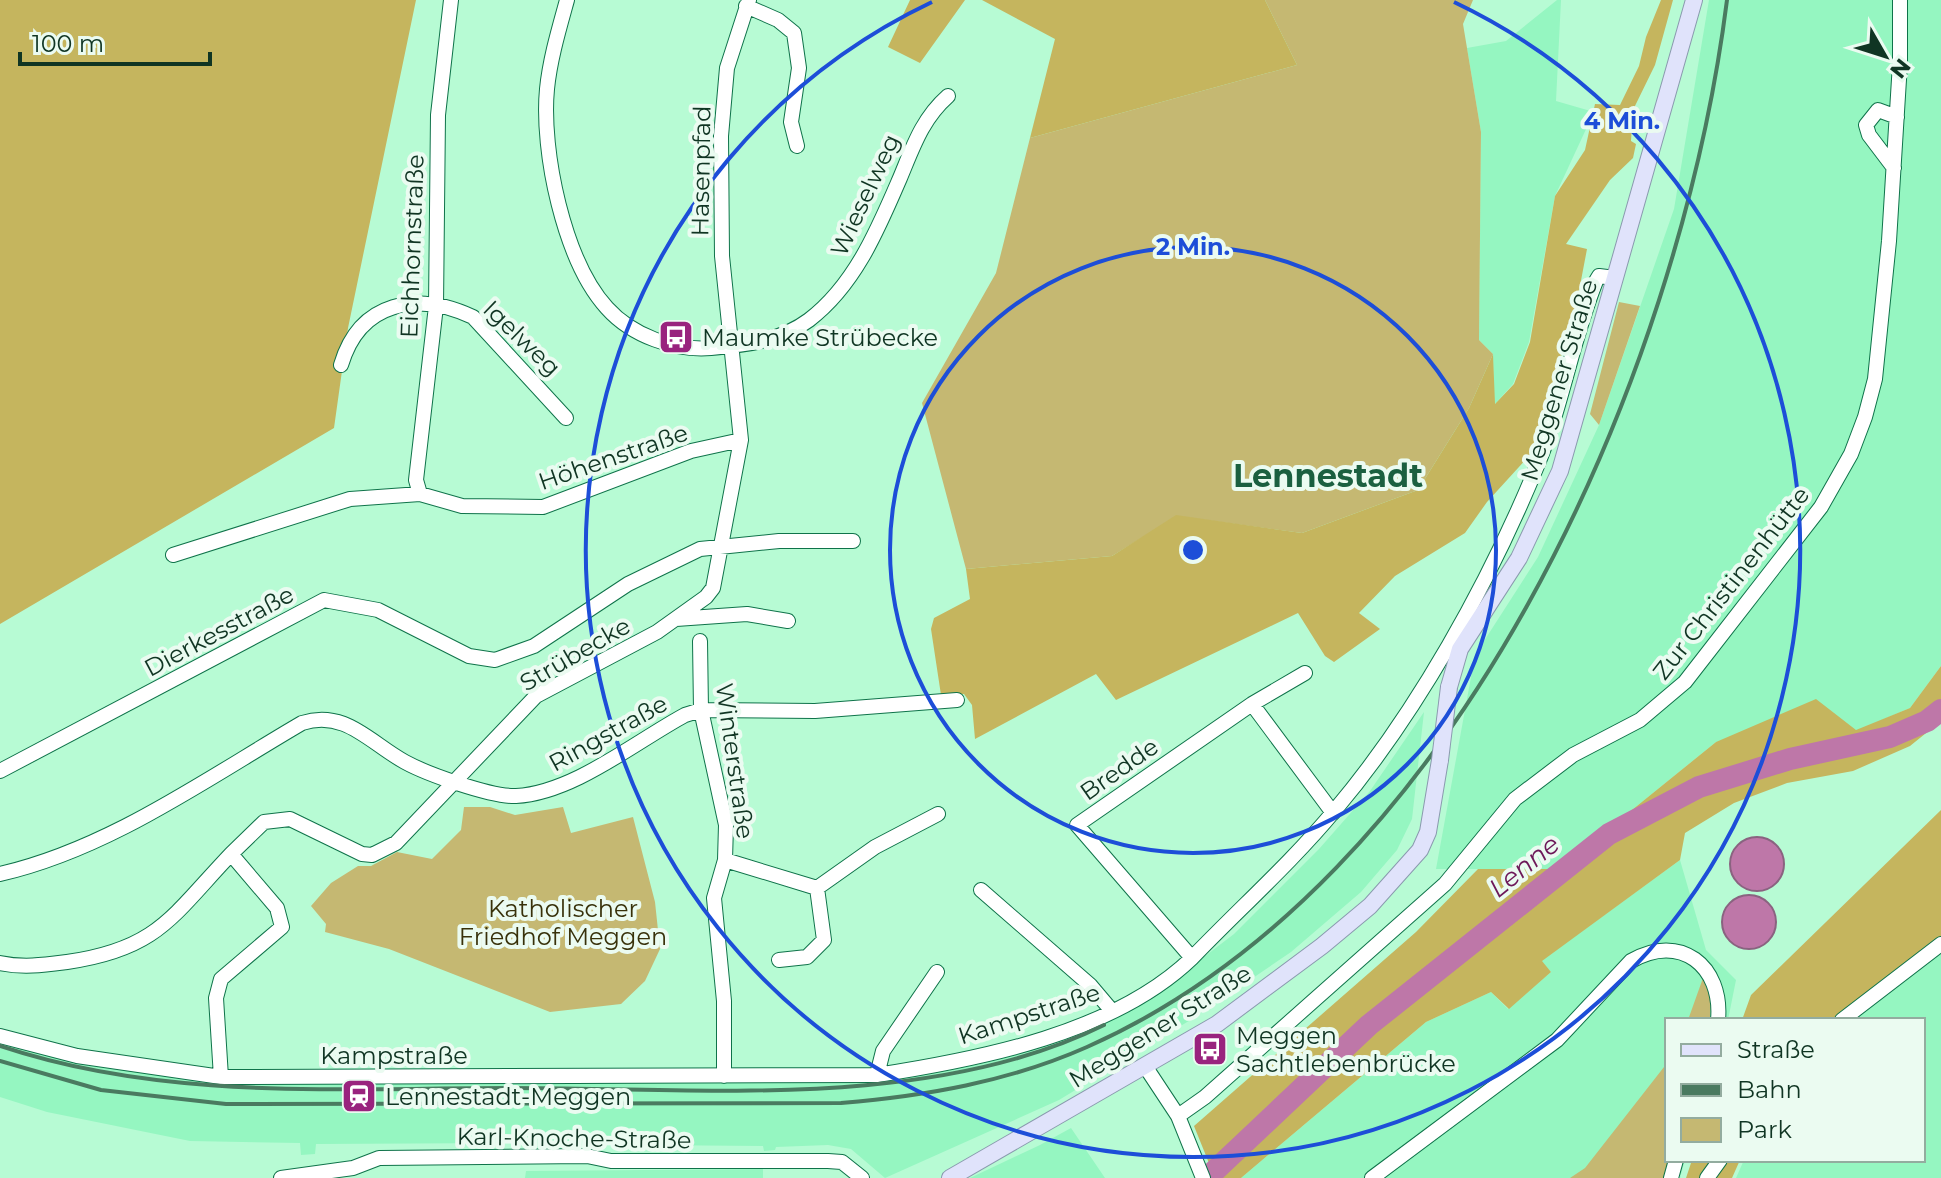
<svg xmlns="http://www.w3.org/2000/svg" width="1941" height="1178" viewBox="0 0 1941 1178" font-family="Montserrat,sans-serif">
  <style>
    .built { fill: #95f6c1 }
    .green { fill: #c5b872 }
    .forest { fill: #c5b55e }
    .water { fill: #be77a8; stroke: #8a6380; stroke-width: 2 }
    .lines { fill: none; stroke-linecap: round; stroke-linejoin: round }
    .river { stroke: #be77a8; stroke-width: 22 }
    .minor-casing { stroke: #0f734a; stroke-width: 16 }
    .major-casing { stroke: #8a9aae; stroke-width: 18 }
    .minor { stroke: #fff; stroke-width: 14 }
    .major { stroke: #e0e3fb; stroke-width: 16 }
    .rail { stroke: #4a7a60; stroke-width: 4 }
    .major-bridge-casing { stroke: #8a9aae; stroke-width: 18; stroke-linecap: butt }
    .major-bridge { stroke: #e0e3fb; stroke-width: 16 }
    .ring { fill: none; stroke: #1d4ed8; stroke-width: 4 }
    .labels { text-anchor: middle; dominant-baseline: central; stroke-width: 8; stroke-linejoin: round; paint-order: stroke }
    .street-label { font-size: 24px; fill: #103523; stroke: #ebfbf1 }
    .poi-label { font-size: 24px; fill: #103523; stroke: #ebfbf1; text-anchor: start }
    .park-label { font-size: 24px; fill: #38310a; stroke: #ebfbf1 }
    .water-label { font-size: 26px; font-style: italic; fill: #6d1859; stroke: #ebfbf1 }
    .district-label { font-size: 32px; font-weight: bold; fill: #1b6040; stroke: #ebfbf1 }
    .centre { fill: #1d4ed8; stroke: #ebfbf1; stroke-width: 4 }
    .ring-label { font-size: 24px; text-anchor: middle; font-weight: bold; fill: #1d4ed8; stroke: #ebfbf1; stroke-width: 8; stroke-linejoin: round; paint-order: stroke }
  </style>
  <rect width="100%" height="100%" fill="#b7fbd4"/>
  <path class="built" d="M1557,0H1561L1556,101L1594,112L1555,196L1529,342L1513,384L1494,405L1493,354L1479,340L1481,132L1467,48L1506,41Z
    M1709,0H1941V666L1910,708L1856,731L1716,742L1559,869H1436L1475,655L1538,557L1599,425L1674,209Z
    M1424,712L1412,819L1397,850L1361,892L1291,952L1197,1016L1059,1100L885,1178L851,1149L828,1145L776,1147L775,1150L764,1151L763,1146L644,1145L643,1149L632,1150L630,1145H541L533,1151L524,1150V1143L316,1144L315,1154L301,1155L300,1143L190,1141L47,1112L0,1097V1028L31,1040L226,1073L918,1074L982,1063L1036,1047L1158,992L1234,934L1319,849L1370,791Z
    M1680,860L1706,950L1736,980L1728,1020H1667V1160H1685L1680,1178H1241L1426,1022L1491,992L1508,1009L1551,972L1541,961Z
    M1941,948V1178H1736L1744,1160H1923V1020H1851Z
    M1071,1128L1105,1178H970L1040,1145Z
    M763,1169V1178H525L526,1171Z"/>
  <path class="green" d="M1265,0H1473L1463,24L1481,132L1479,340L1493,354L1469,408L1418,490L1302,533L1177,516L1112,556L966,569L922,403L996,273L1030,138L1297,65Z
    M1619,302L1640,306L1599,425L1590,414Z
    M464,807H490L515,815L563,807L571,833L633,817L655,902L660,949L645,981L621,1004L550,1012L389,949L325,932L326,924L311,906L331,883L358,866H371L397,852L432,859L461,830Z
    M1703,978L1711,999L1710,1020H1688Z
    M1664,1067L1669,1160L1664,1178H1570L1585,1168Z"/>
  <path class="forest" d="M0,0H416L348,328L334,428L0,624Z
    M910,0H965L920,63L888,47Z
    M982,0H1265L1297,65L1030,138L1055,39Z
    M1661,0H1673L1655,65L1633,110L1631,141L1636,144L1633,158L1610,180L1566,244L1587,249L1575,312L1530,455L1487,502L1465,533L1395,576L1359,613L1380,629L1334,662L1325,656L1298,613L1116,700L1096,674L975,739L972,705L964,694L941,695L931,629L934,618L970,599L966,569L1112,556L1176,515L1302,533L1418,490L1469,408L1493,354L1495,404L1514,384L1530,342L1555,196L1585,150L1595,104L1620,105L1639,66L1646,37Z
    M1941,666V721L1910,746L1853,771L1787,783L1734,803L1685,833L1680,860L1542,961L1551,972L1509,1009L1491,992L1426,1022L1241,1178H1215L1194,1126L1416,932L1478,869H1559L1716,742L1816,699L1856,730L1910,708Z
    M1941,810V940L1837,1020H1742L1751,995Z
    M1692,1160H1740L1732,1178H1686Z"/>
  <path class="water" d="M1730 864a27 27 0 1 1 54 0a27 27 0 1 1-54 0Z
    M1722 922a27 27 0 1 1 54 0a27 27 0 1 1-54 0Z"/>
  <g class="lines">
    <path class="river" d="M1207,1178L1369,1025L1609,834L1699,787L1790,759L1890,737L1927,721L1941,710"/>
    <g class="minor-casing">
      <path id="minor" d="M567,0C559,29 550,59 547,89C541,151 564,261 607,308C632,336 675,351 711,348C746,345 781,341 809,320C855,285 878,229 900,178C913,147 922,119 948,96
        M746,6L778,20L794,33L799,68L791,122L797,146
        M1894,168L1869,135L1866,125L1878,110L1897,117
        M341,365C360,301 417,291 473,317L566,418
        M420,494L416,480L436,306L438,115L451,0
        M173,555L350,499L420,494L462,506L543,507L691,451L741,440
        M676,619L747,614L788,621
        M700,641L701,710L726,825L725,860L714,898L724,1001V1076
        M1252,704L1333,813
        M0,771L324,600L378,610L469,656L495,660L534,646L628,584L700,549L779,541H853
        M231,854L264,822L290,819L362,854L372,855L396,843L536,696L657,632L706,597L713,588L741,440L722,256L721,136L727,68L749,0
        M725,860L817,888L824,940L807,957L779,960
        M0,874C109,849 206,779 302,723C345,709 370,743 405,762C427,774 491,797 516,796C573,793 635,742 685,715L701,710L815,711L957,700
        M817,888L875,847L938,814
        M981,890L1090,985L1112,1011
        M1192,958L1077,825L1252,704L1305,673
        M0,963C23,968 44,965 67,962C158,949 172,916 231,854L277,908L282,927L221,979L216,998L221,1077
        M1842,1020L1941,944
        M0,1036L77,1056L221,1077L877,1075C981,1059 1114,1033 1192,958C1239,909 1292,862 1335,810C1417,713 1489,583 1537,466C1562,406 1572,341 1596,281L1599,276L1615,278
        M1145,1066L1178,1116L1203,1178
        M877,1075L883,1051L937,972
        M1178,1116L1205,1097L1445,884L1515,799L1573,755L1640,720L1685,682L1821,507L1851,454L1865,417L1875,379L1889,241L1900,63V0
        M281,1178L353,1168L379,1158L587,1156L611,1161H828L842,1162L862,1178
        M1372,1178L1557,1040L1631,961C1680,932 1723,966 1718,1020
        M1671,1178L1676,1160
        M1707,1178L1720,1160"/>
    </g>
    <g class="major-casing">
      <path id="major" d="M1449,687L1460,649L1519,558L1560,471L1694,0
        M950,1178L1217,1024L1322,946L1370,906L1420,850L1428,832L1440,760"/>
    </g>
    <use href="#minor" class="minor"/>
    <use href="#major" class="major"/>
    <path class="rail" d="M0,1046C164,1101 339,1088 509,1088C699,1088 931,1111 1104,1025
      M0,1061L101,1090L226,1104L841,1103C925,1096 1008,1082 1087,1047C1457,883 1679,380 1727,0"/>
    <g class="major-bridge-casing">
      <path id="major-bridge" d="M1440,760L1449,687"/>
    </g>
    <use href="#major-bridge" class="major-bridge"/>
  </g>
  <g class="ring">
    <circle cx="1193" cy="550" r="303"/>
    <path d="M1454 2A607 607 0 1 1 932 2"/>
  </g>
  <defs>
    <g id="bus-square" transform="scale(1.8)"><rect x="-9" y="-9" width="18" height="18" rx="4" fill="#99237e" stroke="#ebfbf1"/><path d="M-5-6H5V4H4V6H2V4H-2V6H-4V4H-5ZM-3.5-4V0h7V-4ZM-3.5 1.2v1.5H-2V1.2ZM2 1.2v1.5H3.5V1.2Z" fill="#fff"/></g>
    <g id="station-square" transform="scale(1.8)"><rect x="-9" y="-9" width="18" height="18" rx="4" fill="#99237e" stroke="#ebfbf1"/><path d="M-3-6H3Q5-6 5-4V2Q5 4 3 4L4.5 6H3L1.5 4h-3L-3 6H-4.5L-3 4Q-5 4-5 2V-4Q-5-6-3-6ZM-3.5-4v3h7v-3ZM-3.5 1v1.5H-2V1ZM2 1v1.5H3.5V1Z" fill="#fff"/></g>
  </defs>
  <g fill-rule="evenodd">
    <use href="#bus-square" x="676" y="337"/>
    <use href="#bus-square" x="1210" y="1049"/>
    <use href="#station-square" x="359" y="1096"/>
  </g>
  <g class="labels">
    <g class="street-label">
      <text transform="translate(701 171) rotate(-89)">Hasenpfad</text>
      <text transform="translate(865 195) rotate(-65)">Wieselweg</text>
      <text transform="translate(412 246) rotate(-88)">Eichhornstraße</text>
      <text transform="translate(522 338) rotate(44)">Igelweg</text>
      <text transform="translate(1559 380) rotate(-73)">Meggener Straße</text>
      <text transform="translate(613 457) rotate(-19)">Höhenstraße</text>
      <text transform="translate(1731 583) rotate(-52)">Zur Christinenhütte</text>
      <text transform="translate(219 631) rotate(-28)">Dierkesstraße</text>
      <text transform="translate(575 654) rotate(-30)">Strübecke</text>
      <text transform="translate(608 733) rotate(-29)">Ringstraße</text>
      <text transform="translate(735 761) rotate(82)">Winterstraße</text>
      <text transform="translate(1119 769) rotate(-35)">Bredde</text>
      <text transform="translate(1029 1014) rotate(-18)">Kampstraße</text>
      <text transform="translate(1160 1026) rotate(-32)">Meggener Straße</text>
      <text x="394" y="1055">Kampstraße</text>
      <text transform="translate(574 1138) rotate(1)">Karl-Knoche-Straße</text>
    </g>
    <g class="poi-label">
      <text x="702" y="337">Maumke Strübecke</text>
      <text x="1236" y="1035">Meggen<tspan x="1236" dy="28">Sachtlebenbrücke</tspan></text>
      <text x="385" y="1096">Lennestadt-Meggen</text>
    </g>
    <g class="park-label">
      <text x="563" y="908">Katholischer<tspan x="563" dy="28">Friedhof Meggen</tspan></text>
    </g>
    <g class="water-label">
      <text transform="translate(1524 866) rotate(-39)">Lenne</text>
    </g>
    <g class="district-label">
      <text x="1328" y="475">Lennestadt</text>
    </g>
  </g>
  <circle cx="1193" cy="550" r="12" class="centre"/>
  <g class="ring-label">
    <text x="1622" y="129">4 Min.</text>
    <text x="1193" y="255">2 Min.</text>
  </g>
  <rect x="1665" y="1018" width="260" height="144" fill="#ebfbf1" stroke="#93ac9f" stroke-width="2"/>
  <rect x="1681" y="1044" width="40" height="12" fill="#e0e3fb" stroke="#93ac9f" stroke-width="2"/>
  <text x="1737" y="1058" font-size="24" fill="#103523">Straße</text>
  <rect x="1681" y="1084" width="40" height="12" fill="#4a7a60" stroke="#93ac9f" stroke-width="2"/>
  <text x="1737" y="1098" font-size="24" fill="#103523">Bahn</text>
  <rect x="1681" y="1118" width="40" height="24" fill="#c5b872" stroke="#93ac9f" stroke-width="2"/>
  <text x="1737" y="1138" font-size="24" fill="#103523">Park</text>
  <g transform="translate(1885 56) rotate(129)" stroke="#ebfbf1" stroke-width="6" paint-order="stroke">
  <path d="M0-6L14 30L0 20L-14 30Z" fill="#103523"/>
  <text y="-12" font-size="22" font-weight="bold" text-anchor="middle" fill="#103523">N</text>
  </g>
  <path d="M20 52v12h190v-12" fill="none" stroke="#103523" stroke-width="4"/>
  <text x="32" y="52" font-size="24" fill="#103523" stroke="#ebfbf1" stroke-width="6" paint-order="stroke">100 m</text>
</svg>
